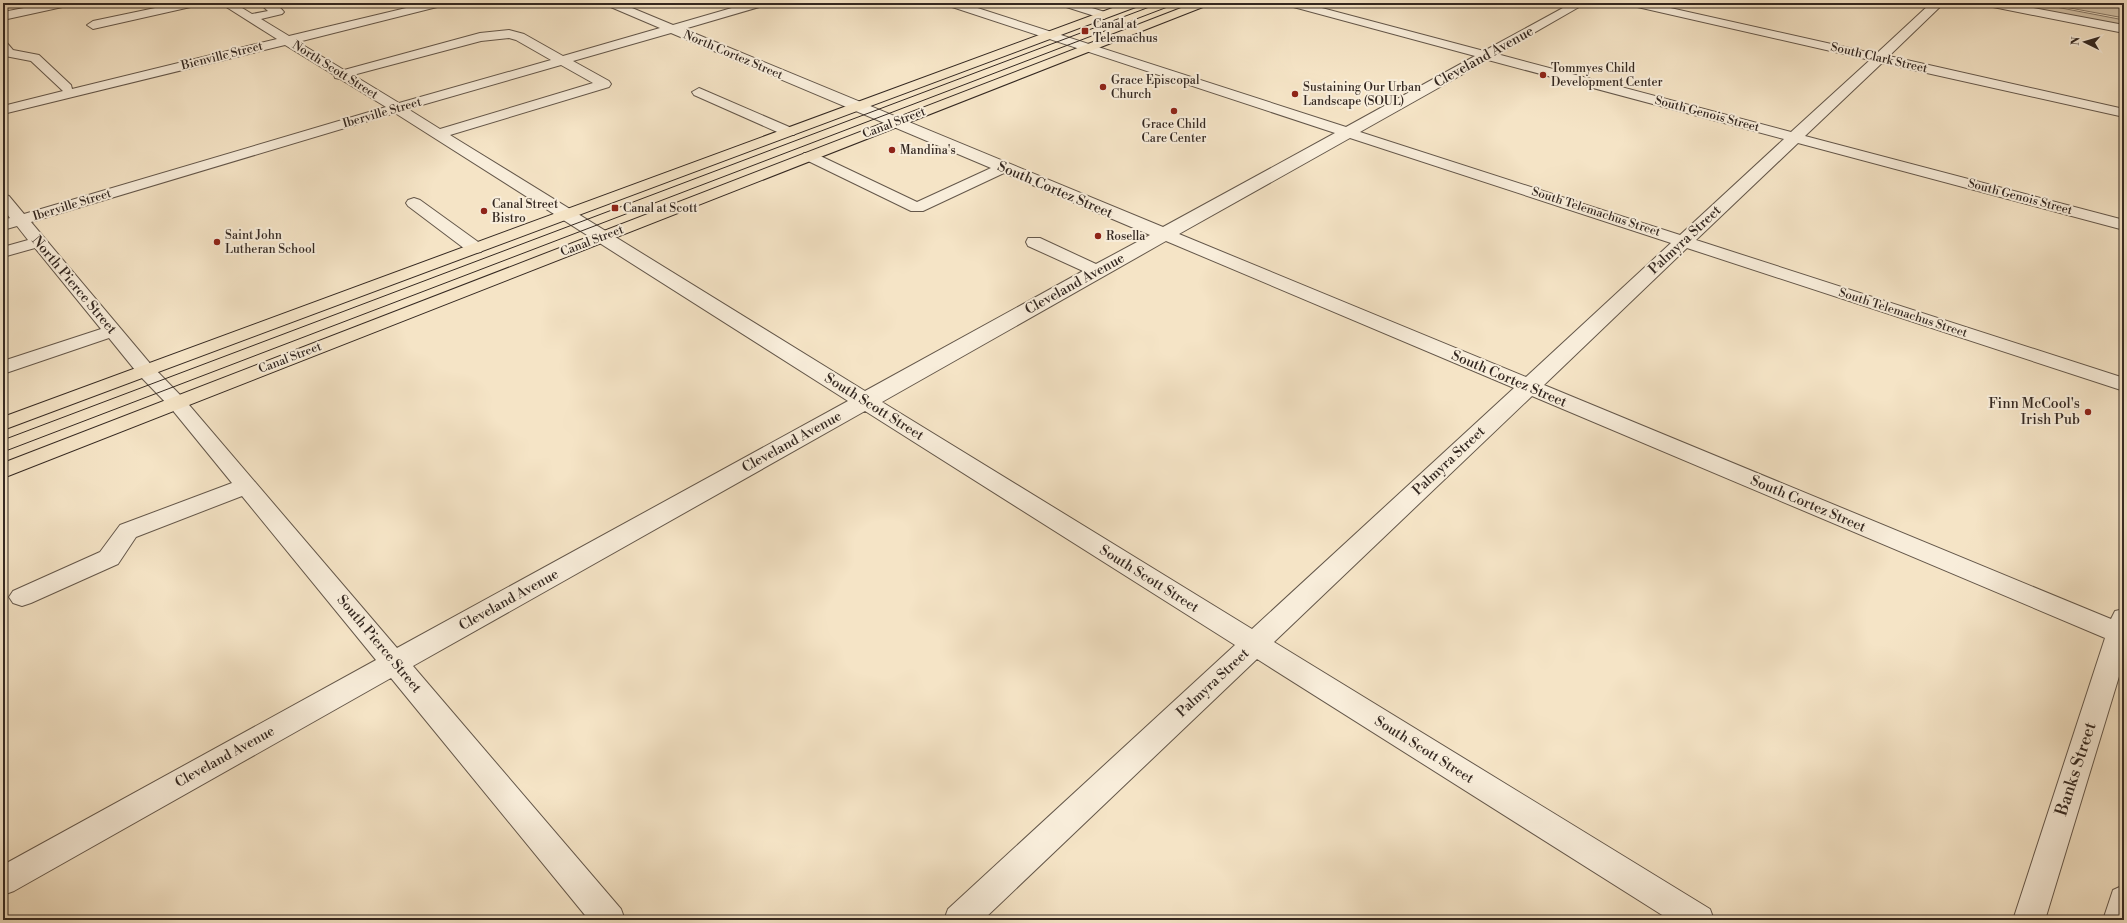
<svg xmlns="http://www.w3.org/2000/svg" width="2127" height="923" viewBox="0 0 2127 923" font-family="'Libre Bodoni',serif">
  <style>
    .green { fill: #d4c4aa; stroke: #847666 }
    .lines { fill: none; stroke-linecap: round; stroke-linejoin: round }
    .minor-casing { stroke: #64574a; stroke-width: 2 }
    .major-casing { stroke: #342821; stroke-width: 2 }
    .minor { fill: #f8edda; fill-rule: evenodd }
    .major { fill: #f5e4c6; fill-rule: evenodd }
    .tram { stroke: #342821; stroke-width: 1 }
    .poi-dot { fill: #8f2418; stroke: #f8edda; stroke-width: 1.5 }
    .labels { text-anchor: middle; dominant-baseline: central; stroke-width: 4; stroke-linejoin: round; paint-order: stroke }
    .far-poi-label { font-size: 12px; fill: #342821; stroke: #f8edda; text-anchor: start }
    .far-street-label { font-size: 12px; fill: #342821; stroke: #f8edda }
    .street-label { font-size: 14px; fill: #342821; stroke: #f8edda }
    .poi-label { font-size: 14px; fill: #342821; stroke: #f8edda; text-anchor: end }
    .near-street-label { font-size: 17px; fill: #342821; stroke: #f8edda }
  </style>
  <rect width="100%" height="100%" fill="#f5e4c6"/>
  <filter id="stains"><feTurbulence type="fractalNoise" baseFrequency=".005" numOctaves="4"/><feColorMatrix values="0 0 0 0 .2 0 0 0 0 .09 0 0 0 0 .02 0 0 0 .5 -.17"/></filter>
  <radialGradient id="worn" r=".72"><stop offset=".6" stop-color="#630" stop-opacity="0"/><stop offset="1" stop-color="#630" stop-opacity=".3"/></radialGradient>
  <path class="green" d="M2001,3H2035L2124,20V27Z
    M2043,3H2124V18Z"/>
  <g class="lines">
    <g class="minor-casing">
      <path id="minor" d="M50,3H73L67,6L3,20V12Z
        M179,3H201L195,6L93,29L87,25L93,21Z
        M220,3H234L252,14L268,11L259,3C270,3 277,3 284,12L282,14L261,19L289,36L427,3H447L445,5L298,42L344,70L480,33L509,30L524,34L563,56L660,28L606,5L604,3H620L673,25L749,3H768L766,5L684,29L1163,227L1335,133L946,5L944,3H962L1346,127L1475,56L1286,5L1284,3H1303L1484,51L1572,3H1586L1497,54L1791,132L1870,60L1633,6L1627,3H1648L1876,54L1931,3H1944L1889,56L2124,109V117L1882,63L1805,136L2124,220V230L1798,143L1696,240L2124,378V391L1687,248L1544,385L2111,619L2115,611L2124,609V660L2045,920H2013L2105,638L1532,396L1274,642L1710,909L1714,920H1670L1257,659L983,920H944L948,909L1235,645L865,411L413,666L621,909L625,920H589L391,678L14,891L3,895V865L376,660L242,496L136,537L118,564L31,603L22,606L13,603L9,597L13,591L100,552L120,525L232,483L170,407L139,375L109,338L3,374V361L101,329L35,248L3,257V247L28,240L17,226L3,230V220L10,218L3,209V194L9,196L24,214L386,107L340,79L335,78L334,75L285,45L3,114V106L63,91L31,61L5,56L3,42L7,43L13,50L39,55L71,85L72,89L277,39ZM671,33L991,168L917,202L814,153H804L802,156L804,159L911,211H923L1004,173L1150,235L1096,264L1040,238H1028L1026,242L1028,246L1083,271L865,391L450,135L609,87L611,84L609,81L573,61ZM509,38L516,40L551,60L399,103L353,75L481,41ZM1488,60L1784,139L1680,235L1360,132ZM561,65L593,83L440,129L408,109ZM395,113L848,401L397,648L184,399L153,367L31,222ZM1350,138L1671,243L1526,377L1179,234ZM1166,241L1514,388L1252,629L882,402Z
        M1058,3H1076L1108,13L1110,15L1104,19L1060,5Z
        M1982,3H2006L2124,25V33L1988,6Z
        M699,88L794,129L796,132L794,135H784L694,95L692,92Z
        M414,198L420,200L481,244L484,248L481,252L475,253L469,252L408,206L406,203L408,200Z
        M2124,885V920H2103L2113,890Z"/>
    </g>
    <g class="major-casing">
      <path id="major" d="M1126,3H1143L1141,5L3,430V417Z
        M1194,3H1210L1208,5L3,478V463Z"/>
    </g>
    <use href="#minor" class="minor"/>
    <use href="#major" class="major"/>
    <path class="tram" d="M3,440L1160,3
      M3,452L1178,3"/>
  </g>
  <g class="poi-dot">
    <rect x="1081" y="27" width="8" height="8" rx="2"/>
    <circle cx="1543" cy="75" r="4"/>
    <circle cx="1103" cy="87" r="4"/>
    <circle cx="1295" cy="94" r="4"/>
    <circle cx="1174" cy="111" r="4"/>
    <circle cx="892" cy="150" r="4"/>
    <rect x="611" y="204" width="8" height="8" rx="2"/>
    <circle cx="484" cy="211" r="4"/>
    <circle cx="1098" cy="236" r="4"/>
    <circle cx="217" cy="242" r="4"/>
    <circle cx="2088" cy="412" r="4"/>
  </g>
  <g class="labels">
    <g class="far-poi-label">
      <text x="1093" y="24">Canal at<tspan x="1093" dy="14">Telemachus</tspan></text>
      <text x="1551" y="68">Tommyes Child<tspan x="1551" dy="14">Development Center</tspan></text>
      <text x="1111" y="80">Grace Episcopal<tspan x="1111" dy="14">Church</tspan></text>
      <text x="1303" y="87">Sustaining Our Urban<tspan x="1303" dy="14">Landscape (SOUL)</tspan></text>
      <text x="1174" y="124" text-anchor="middle">Grace Child<tspan x="1174" dy="14">Care Center</tspan></text>
      <text x="900" y="150">Mandina's</text>
      <text x="492" y="204">Canal Street<tspan x="492" dy="14">Bistro</tspan></text>
      <text x="623" y="208">Canal at Scott</text>
      <text x="225" y="235">Saint John<tspan x="225" dy="14">Lutheran School</tspan></text>
      <text x="1106" y="236">Rosella</text>
    </g>
    <g class="far-street-label">
      <text transform="translate(733 55) rotate(23)">North Cortez Street</text>
      <text transform="translate(222 56) rotate(-14)">Bienville Street</text>
      <text transform="translate(1879 58) rotate(13)">South Clark Street</text>
      <text transform="translate(335 70) rotate(32)">North Scott Street</text>
      <text transform="translate(382 113) rotate(-16)">Iberville Street</text>
      <text transform="translate(1707 114) rotate(15)">South Genois Street</text>
      <text transform="translate(894 123) rotate(-21)">Canal Street</text>
      <text transform="translate(2020 197) rotate(15)">South Genois Street</text>
      <text transform="translate(72 205) rotate(-17)">Iberville Street</text>
      <text transform="translate(1596 212) rotate(18)">South Telemachus Street</text>
      <text transform="translate(592 241) rotate(-21)">Canal Street</text>
      <text transform="translate(1903 313) rotate(18)">South Telemachus Street</text>
      <text transform="translate(290 358) rotate(-21)">Canal Street</text>
    </g>
    <g class="street-label">
      <text transform="translate(1484 57) rotate(-29)">Cleveland Avenue</text>
      <text transform="translate(1055 190) rotate(23)">South Cortez Street</text>
      <text transform="translate(1685 240) rotate(-43)">Palmyra Street</text>
      <text transform="translate(1075 284) rotate(-29)">Cleveland Avenue</text>
      <text transform="translate(74 285) rotate(50)">North Pierce Street</text>
      <text transform="translate(1509 379) rotate(23)">South Cortez Street</text>
      <text transform="translate(874 407) rotate(32)">South Scott Street</text>
      <text transform="translate(792 442) rotate(-29)">Cleveland Avenue</text>
      <text transform="translate(1449 461) rotate(-43)">Palmyra Street</text>
      <text transform="translate(1808 504) rotate(23)">South Cortez Street</text>
      <text transform="translate(1149 579) rotate(32)">South Scott Street</text>
      <text transform="translate(509 600) rotate(-29)">Cleveland Avenue</text>
      <text transform="translate(379 644) rotate(50)">South Pierce Street</text>
      <text transform="translate(1213 683) rotate(-43)">Palmyra Street</text>
      <text transform="translate(1424 750) rotate(32)">South Scott Street</text>
      <text transform="translate(225 757) rotate(-29)">Cleveland Avenue</text>
    </g>
    <g class="poi-label">
      <text x="2080" y="404">Finn McCool's<tspan x="2080" dy="16">Irish Pub</tspan></text>
    </g>
    <g class="near-street-label">
      <text transform="translate(2076 769) rotate(-72)">Banks Street</text>
    </g>
  </g>
  <rect width="2127" height="923" fill="none" stroke="#f5e4c6" stroke-width="16"/>
  <rect x="4" y="4" width="2119" height="915" fill="none" stroke="#342821" stroke-width="2"/>
  <rect x="8" y="8" width="2111" height="907" fill="none" stroke="#342821"/>
  <g transform="translate(2085 42) rotate(275)" stroke="#f8edda" stroke-width="3" paint-order="stroke">
  <path d="M0-3L7 15L0 10L-7 15Z" fill="#342821"/>
  <text y="-6" font-size="11" font-weight="bold" text-anchor="middle" fill="#342821">N</text>
  </g>
  <rect width="100%" height="100%" filter="url(#stains)"/>
  <rect width="100%" height="100%" fill="url(#worn)"/>
</svg>
